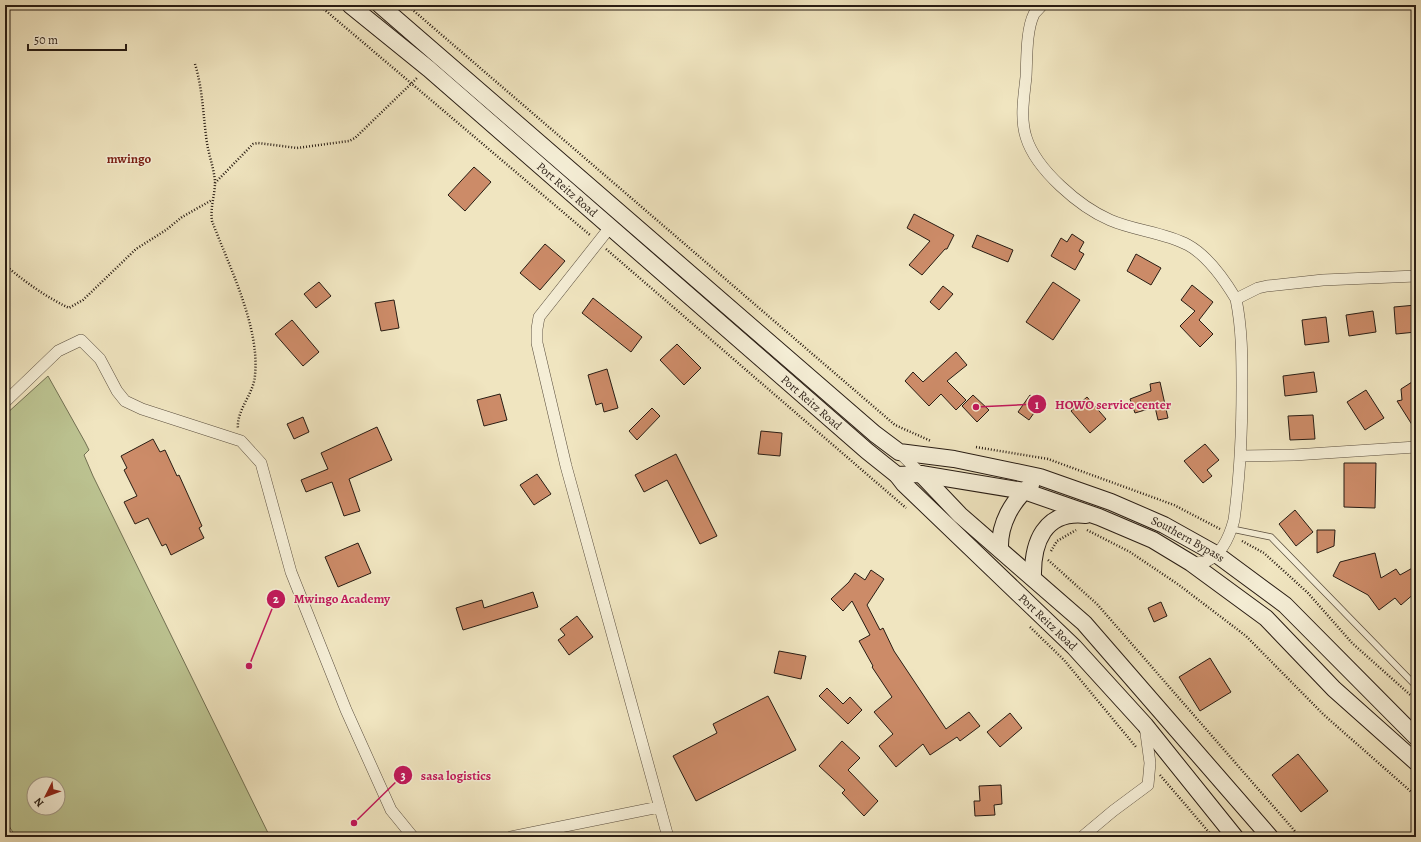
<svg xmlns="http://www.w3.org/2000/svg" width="1421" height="842" viewBox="0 0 1421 842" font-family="Alegreya,serif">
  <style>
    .green { fill: #bcc391; stroke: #727052; fill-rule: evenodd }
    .building { fill: #cc8b68; stroke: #281c13 }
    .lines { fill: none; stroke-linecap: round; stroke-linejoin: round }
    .service-casing { stroke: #5a4e3e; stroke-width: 7 }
    .minor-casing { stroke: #5a4e3e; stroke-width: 12 }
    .secondary-casing { stroke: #281c13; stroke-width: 18 }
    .path { stroke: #281c13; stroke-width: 2.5; stroke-dasharray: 1 2; stroke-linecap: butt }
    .service { stroke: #f5eed6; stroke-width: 5.5 }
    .minor { stroke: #f5eed6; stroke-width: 11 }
    .secondary { stroke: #f5eed6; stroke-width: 16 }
    .labels { text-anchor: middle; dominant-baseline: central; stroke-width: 3; stroke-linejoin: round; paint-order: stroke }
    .street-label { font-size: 12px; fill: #281c13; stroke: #f5eed6 }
    .neighbourhood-label { font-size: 13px; font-weight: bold; fill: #7a1f14; stroke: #f5eed6 }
    .leader { fill: none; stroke: #c2185b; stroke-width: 1.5 }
    .callout-dot { fill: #c2185b; stroke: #f5eed6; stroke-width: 1.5 }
    .mark-label { font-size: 12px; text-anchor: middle; font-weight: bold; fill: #fff }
    .callout-label { font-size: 13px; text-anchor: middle; font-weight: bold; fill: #c2185b; stroke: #f5eed6; stroke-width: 3; stroke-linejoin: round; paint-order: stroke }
  </style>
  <rect width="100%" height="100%" fill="#f0e5c0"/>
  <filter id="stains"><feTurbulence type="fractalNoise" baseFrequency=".005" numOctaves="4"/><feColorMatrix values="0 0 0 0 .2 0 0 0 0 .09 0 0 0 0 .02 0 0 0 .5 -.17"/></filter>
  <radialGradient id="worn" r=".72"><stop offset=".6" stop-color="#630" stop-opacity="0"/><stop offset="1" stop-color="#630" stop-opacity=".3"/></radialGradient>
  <path class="green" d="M48,376L85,442L89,450L84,455L93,476L270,837H16L5,820V415ZM34,784H58V808H34Z"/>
  <path class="building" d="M474,167L491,182L465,211L448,195Z
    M914,214L954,235L947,249H945L922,275L909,265L930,241L907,228Z
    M1072,234L1084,242L1079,251L1084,254L1075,270L1051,256L1061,238L1067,242Z
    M977,235L1013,250L1008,262L972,247Z
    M545,244L565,261L540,290L520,273Z
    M1136,254L1161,268L1151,285L1127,271Z
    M319,282L331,296L316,308L304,294Z
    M1053,282L1080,300L1053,340L1026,322Z
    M1192,285L1213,302L1199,320L1213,334L1200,347L1180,326L1195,311L1181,300Z
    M943,286L953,294L939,310L930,302Z
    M593,298L642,337L631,352L582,313Z
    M394,300L399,328L381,331L375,303Z
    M1416,305V332L1396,334L1394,307Z
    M1373,311L1376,332L1349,336L1346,315Z
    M1326,317L1329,342L1305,345L1302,320Z
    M292,320L319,352L303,366L275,334Z
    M677,344L701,368L684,385L660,360Z
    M956,352L967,365L947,381L966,400L956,410L941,394L929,406L905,381L913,372L923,382Z
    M607,369L618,408L604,412L602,403L596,405L588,375Z
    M1314,372L1317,392L1285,396L1283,376Z
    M1160,382L1168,418L1158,420L1155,407L1135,413L1130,399L1151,391L1150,384Z
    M1412,382L1416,389V431L1397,401L1402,400L1401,389Z
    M1366,390L1384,418L1365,430L1347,402Z
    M500,394L507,420L484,426L477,400Z
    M973,395L989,410L977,422L962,406Z
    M1030,395L1041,403L1029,420L1018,412Z
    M1087,397L1106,419L1090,433L1071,411Z
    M652,408L660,416L637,440L629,431Z
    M1313,415L1315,439L1290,440L1288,416Z
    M303,417L309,432L294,439L287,424Z
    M377,427L392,460L349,479L360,511L344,516L332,482L306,492L301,480L328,469L321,453Z
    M761,431L782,433L780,456L758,454Z
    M153,439L160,452L165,450L177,476L179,475L202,526L199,528L204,538L171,555L166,544L162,546L148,518L135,524L124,502L137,496L124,470L127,468L121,456Z
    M1205,444L1219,460L1207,470L1212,476L1203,483L1184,461Z
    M676,454L717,536L700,544L667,480L644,492L635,475Z
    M1344,463H1376L1375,508L1344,507Z
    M537,474L551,494L534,505L520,485Z
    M1295,510L1313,532L1296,546L1279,524Z
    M1317,530H1335L1334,546L1317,553Z
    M358,543L371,573L338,587L325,557Z
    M1375,553L1381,578L1396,569L1400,575L1416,566V592L1401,605L1395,598L1379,610L1368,595L1333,576L1340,562Z
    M871,570L884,579L867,605L880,630L883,628L894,651L946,729L969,712L980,726L960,741L957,737L930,755L923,744L896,767L879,746L893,734L874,712L892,697L872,667L873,666L859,641L870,635L852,601L843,611L831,599L849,582L855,573L865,580Z
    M533,592L538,607L463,630L456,608L482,600L484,608Z
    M1161,602L1167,616L1154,622L1148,608Z
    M577,616L593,637L569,655L558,640L565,635L560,629Z
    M779,651L806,656L801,679L774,673Z
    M1210,658L1231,692L1200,711L1179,677Z
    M827,688L843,704L850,697L862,710L848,724L819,696Z
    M768,696L796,750L696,801L673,756L717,733L713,724Z
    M1010,713L1022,728L1000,747L987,732Z
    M842,741L860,758L848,770L878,801L864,816L842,793L845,790L819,766Z
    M1298,754L1328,791L1301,812L1272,775Z
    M1001,785L1002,804L994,805L995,815L975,816L974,801H980L979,786Z"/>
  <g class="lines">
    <g class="service-casing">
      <path id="service" d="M1232,529L1271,537L1416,686"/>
    </g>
    <g class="minor-casing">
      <path id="minor" d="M1042,5C1040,8 1036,11 1034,14C1026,30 1027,59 1026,77C1024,96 1020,118 1026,137C1036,170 1080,207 1110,220C1135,231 1164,232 1188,245C1208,256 1224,279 1236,299
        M611,226L539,317L537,329V343L566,466L668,837
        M5,402L58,351L81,340L100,359L117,391L125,401L142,409L241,441L261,463L291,572L346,710L391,810L413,837
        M899,452L921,474
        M1240,456L1294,455L1416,447
        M1191,563C1196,563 1203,563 1207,561C1222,554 1230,535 1234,520C1240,476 1242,431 1242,387C1242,356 1242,329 1236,299L1258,288L1267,286L1323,280L1416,276
        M511,837L659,807
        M1082,837L1113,811L1148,785L1150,763L1145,726"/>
    </g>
    <g class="secondary-casing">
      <g id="secondary">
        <path id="s1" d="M350,5L429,69L867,451L897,475L904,484L1074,647L1145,725L1235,837"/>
        <path id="s2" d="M380,5L875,434L899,452L954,459L1040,477L1111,502L1164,525L1216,554L1285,605L1416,737"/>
        <path d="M921,474L960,515L1084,623L1270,837"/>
        <path d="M897,475L921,474L1024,491L1099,517L1153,540L1191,563L1266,618L1334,689L1416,762"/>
        <path d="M1000,549C999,524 1012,501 1031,485"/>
        <path d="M1033,578C1032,543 1044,510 1086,515"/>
      </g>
    </g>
    <path class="path" d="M319,5L590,235
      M407,5L895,425L931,441
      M195,64C203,90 203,116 207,143C209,156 214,168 215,182C215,195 210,207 212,221C229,266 260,327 255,375C254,394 236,410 238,429
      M215,183L253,144L258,143L297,148L349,141L355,138L417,78
      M606,249L906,508
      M5,265C25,282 46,297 69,308L83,300L136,249L166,230L182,217L212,200
      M976,447L1048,459L1174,505L1220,529
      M1087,530L1130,552L1179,585L1246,636L1324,715L1416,796
      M1242,541L1264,553L1308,593L1352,643L1416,700
      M1051,551L1057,541L1076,530
      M1048,560L1097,604L1300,837
      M1030,627L1064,660L1136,747
      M1160,775L1213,837"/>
    <use href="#service" class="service"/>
    <use href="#minor" class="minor"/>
    <use href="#secondary" class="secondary"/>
  </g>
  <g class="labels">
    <g class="street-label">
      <text stroke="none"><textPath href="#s1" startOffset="285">Port Reitz Road</textPath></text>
      <text stroke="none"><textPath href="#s1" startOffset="609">Port Reitz Road</textPath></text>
      <text stroke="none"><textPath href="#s2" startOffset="989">Southern Bypass</textPath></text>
      <text stroke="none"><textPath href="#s1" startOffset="932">Port Reitz Road</textPath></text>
    </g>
    <g class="neighbourhood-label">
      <text x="129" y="158">mwingo</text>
    </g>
  </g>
  <path class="leader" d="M976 407L1037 404M249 666L276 599M354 823L403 775"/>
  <g class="callout-dot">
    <circle cx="976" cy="407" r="4"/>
    <circle cx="249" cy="666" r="4"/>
    <circle cx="354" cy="823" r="4"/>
    <circle cx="1037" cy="404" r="10"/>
    <circle cx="276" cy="599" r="10"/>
    <circle cx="403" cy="775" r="10"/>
  </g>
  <g class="mark-label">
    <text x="1037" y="409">1</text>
    <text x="276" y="603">2</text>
    <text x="403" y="780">3</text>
  </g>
  <g class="callout-label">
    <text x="1113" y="409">HOWO service center</text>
    <text x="342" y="603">Mwingo Academy</text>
    <text x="456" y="780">sasa logistics</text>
  </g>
  <rect width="1421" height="842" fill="none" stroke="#f0e5c0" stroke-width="20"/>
  <rect x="6" y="6" width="1409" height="830" fill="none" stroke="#281c13" stroke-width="2"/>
  <rect x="10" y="10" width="1401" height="822" fill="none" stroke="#281c13"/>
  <g transform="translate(46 796) rotate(228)"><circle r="19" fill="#f5eed6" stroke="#a39a88"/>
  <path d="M0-3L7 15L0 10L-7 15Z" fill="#8f2418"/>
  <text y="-6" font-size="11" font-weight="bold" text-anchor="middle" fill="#281c13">N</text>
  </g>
  <path d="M28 44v6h98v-6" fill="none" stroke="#281c13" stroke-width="2"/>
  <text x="34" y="44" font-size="12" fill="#281c13" stroke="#f5eed6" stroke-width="3" paint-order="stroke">50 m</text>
  <rect width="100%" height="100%" filter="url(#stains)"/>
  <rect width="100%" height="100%" fill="url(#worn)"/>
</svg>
